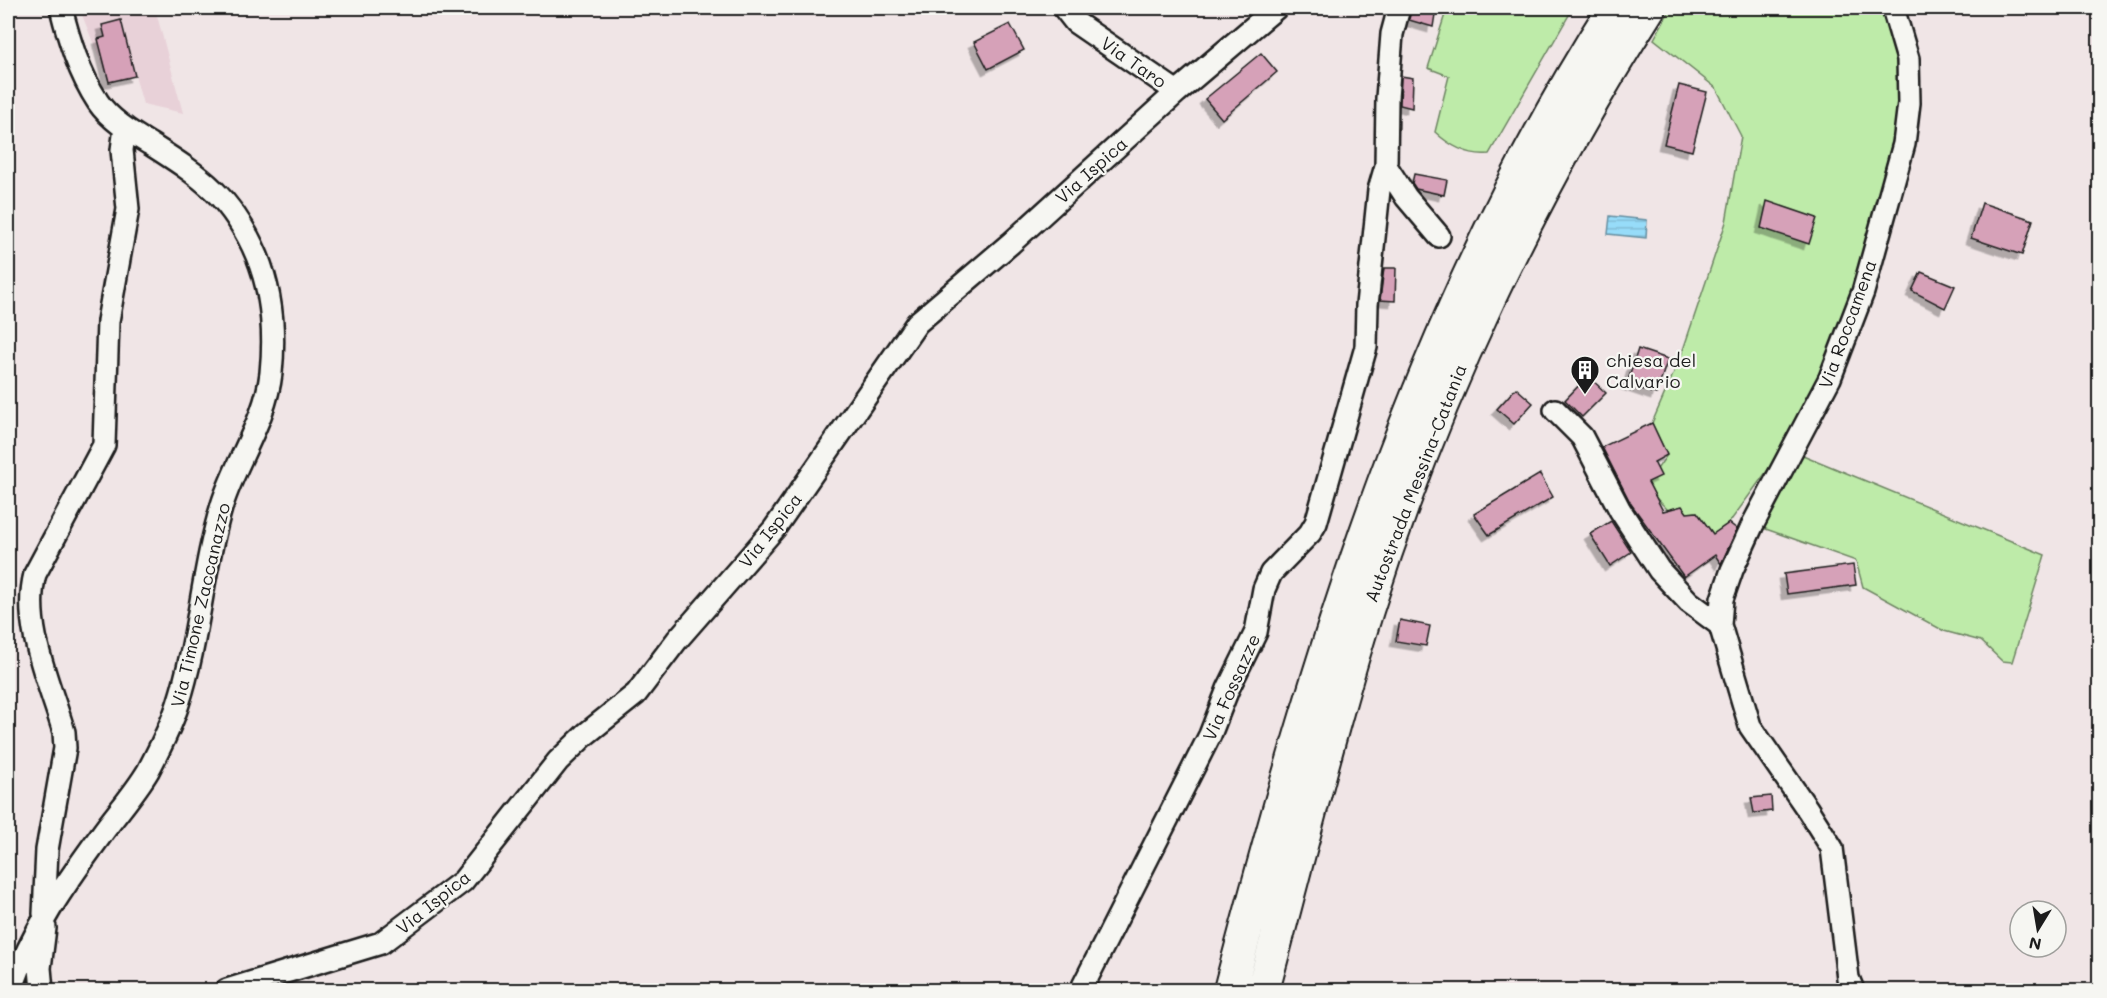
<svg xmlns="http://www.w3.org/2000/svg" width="2107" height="998" viewBox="0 0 2107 998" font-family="Mali,sans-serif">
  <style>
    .built { fill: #e8d1d8 }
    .green { fill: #beeba9; stroke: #6d8462; stroke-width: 1.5 }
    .water { fill: url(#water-rules); stroke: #668fa1; stroke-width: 1.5 }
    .building { fill: #d6a1b8; stroke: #1c1c1c; stroke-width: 1.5; filter: url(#shadow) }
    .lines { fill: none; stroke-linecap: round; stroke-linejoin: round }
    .minor-casing { stroke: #1c1c1c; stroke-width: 26 }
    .highway-casing { stroke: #1c1c1c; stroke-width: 36 }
    .minor { stroke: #f6f6f2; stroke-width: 21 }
    .highway { stroke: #f6f6f2; stroke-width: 32 }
    .labels { text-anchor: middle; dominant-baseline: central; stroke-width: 4.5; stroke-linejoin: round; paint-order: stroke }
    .street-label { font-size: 18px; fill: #1c1c1c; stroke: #f6f6f2 }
    .poi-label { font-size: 18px; fill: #1c1c1c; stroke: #f6f6f2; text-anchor: start }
  </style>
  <defs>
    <pattern id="water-rules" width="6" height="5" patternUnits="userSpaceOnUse" patternTransform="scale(1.5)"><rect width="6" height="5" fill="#97dcf9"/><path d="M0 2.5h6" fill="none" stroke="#82bcd5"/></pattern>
    <filter id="shadow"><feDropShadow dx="-5.5" dy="5.5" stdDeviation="0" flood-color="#0004"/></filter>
  </defs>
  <rect width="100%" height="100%" fill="#f0e5e6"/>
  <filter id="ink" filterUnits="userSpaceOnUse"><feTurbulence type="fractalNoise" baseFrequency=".0167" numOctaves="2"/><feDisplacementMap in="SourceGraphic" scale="12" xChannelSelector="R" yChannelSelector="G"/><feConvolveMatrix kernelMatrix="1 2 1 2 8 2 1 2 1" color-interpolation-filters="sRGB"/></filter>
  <g filter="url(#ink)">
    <path class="built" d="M90,8H155L183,113L143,104L135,76L109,82L80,10Z"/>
    <path class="green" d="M1447,8H1573L1489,154C1468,156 1449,145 1435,132L1449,76L1428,68Z
      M1671,8H1883L1898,69L1900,112L1853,290L1820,376L1778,456L1729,523L1713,534L1697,512L1687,513L1682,506L1668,510L1655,497L1648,482L1667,455L1652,423L1681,356L1726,222L1741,136L1716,88L1654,39Z
      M1798,453L2045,555L2012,662L2002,661L1981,641L1944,631L1863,587L1856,561L1763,528Z"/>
    <path class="water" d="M1610,216L1647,220L1646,238L1608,234Z"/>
    <path class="building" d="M1411,8H1436L1433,27L1409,20Z
      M121,20L135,76L109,82L98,39L105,37L102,25Z
      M1010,24L1024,50L988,69L974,42Z
      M1261,53L1277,72L1222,119L1205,99Z
      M1401,76L1413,78L1412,108L1400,105Z
      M1679,85L1707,92L1692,151L1664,144Z
      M1414,174L1447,180L1444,195L1416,189L1412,183Z
      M1767,201L1817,218L1809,244L1761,228Z
      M1982,203L2033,220L2022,255L1971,238Z
      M1384,268H1396L1395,301L1380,300Z
      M1921,272L1955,286L1945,308L1912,291Z
      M1638,349L1668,359L1656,394L1627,384Z
      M1588,376L1606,393L1582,417L1565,400Z
      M1516,388L1533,403L1514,424L1497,409Z
      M1652,423L1667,455L1654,462L1661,476L1648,482L1663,511L1682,506L1687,513L1697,512L1713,534L1729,523L1737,529L1721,564L1715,555L1684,577L1631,504L1602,447Z
      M1540,474L1553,497L1489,535L1474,514Z
      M1611,521L1631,552L1610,566L1590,534Z
      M1853,565L1856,585L1787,594L1784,574Z
      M1400,620L1430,626L1426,646L1396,641Z
      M1771,796L1772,811L1754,813L1751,798Z"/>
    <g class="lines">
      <g class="minor-casing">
        <path id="minor" d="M1064,8L1075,22L1177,92
          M1399,8L1392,34L1387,98L1386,166L1406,197L1439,236
          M1555,410L1582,437L1620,510L1659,570L1689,602L1720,625
          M44,914L47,850L65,748L64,732C49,682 22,625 35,574L104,445L108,321L128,209L122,150L125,128
          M11,990C33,929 63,887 101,835C116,814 135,793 148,771C159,750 171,727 178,704C199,640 202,570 222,505C236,460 266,420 271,373C275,334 272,293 257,256C232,197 202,177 150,144C132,133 110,120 98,102C79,73 69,40 61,8
          M42,990L40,968L45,928
          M227,990L381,943L463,881L558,761L586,734L636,694L677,640L774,529L917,323L1011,243L1177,92L1276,8
          M1081,990L1210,735L1228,689L1256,632L1264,589L1271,573L1310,533L1316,523L1366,347L1367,305L1379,190L1386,166
          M1853,990L1848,978L1832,848L1808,810L1750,726L1720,625L1722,599L1732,570L1753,524L1830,378L1863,292L1888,202L1904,144L1909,103L1908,59L1893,8"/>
      </g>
      <g class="highway-casing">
        <path id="highway" d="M1230,990C1319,649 1422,308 1614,8
          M1263,990C1297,864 1328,735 1367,610C1433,399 1531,194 1649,8"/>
      </g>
      <use href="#minor" class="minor"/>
      <use href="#highway" class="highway"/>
    </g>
  </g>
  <defs>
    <g id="building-pin" transform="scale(1.5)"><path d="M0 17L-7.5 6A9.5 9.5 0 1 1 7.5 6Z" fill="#1c1c1c" stroke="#f6f6f2"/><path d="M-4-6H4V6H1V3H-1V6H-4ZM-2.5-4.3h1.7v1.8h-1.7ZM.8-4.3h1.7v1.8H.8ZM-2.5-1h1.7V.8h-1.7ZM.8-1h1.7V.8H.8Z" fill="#fff"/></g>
  </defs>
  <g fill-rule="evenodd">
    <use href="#building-pin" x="1585" y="370"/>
  </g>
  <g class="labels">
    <g class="street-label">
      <text transform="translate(1134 62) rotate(35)">Via Taro</text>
      <text transform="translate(1091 170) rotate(-42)">Via Ispica</text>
      <text transform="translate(1847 324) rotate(-70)">Via Roccamena</text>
      <text transform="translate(1415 483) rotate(-69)">Autostrada Messina-Catania</text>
      <text transform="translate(770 530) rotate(-52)">Via Ispica</text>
      <text transform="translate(200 605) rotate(-77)">Via Timone Zaccanazzo</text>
      <text transform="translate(1231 687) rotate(-66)">Via Fossazze</text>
      <text transform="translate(433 902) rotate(-39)">Via Ispica</text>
    </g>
    <g class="poi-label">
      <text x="1606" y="360">chiesa del<tspan x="1606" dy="21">Calvario</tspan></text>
    </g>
  </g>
  <rect width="2107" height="998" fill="none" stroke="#f6f6f2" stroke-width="30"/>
  <rect x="15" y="15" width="2077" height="968" fill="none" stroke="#1c1c1c" stroke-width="2" filter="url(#ink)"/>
  <g transform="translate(2038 929) rotate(191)"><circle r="28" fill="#f6f6f2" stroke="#9f9f9c" stroke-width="1.5"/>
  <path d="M0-4.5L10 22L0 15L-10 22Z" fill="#1c1c1c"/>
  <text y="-9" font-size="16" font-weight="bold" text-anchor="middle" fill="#1c1c1c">N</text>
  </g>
</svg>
